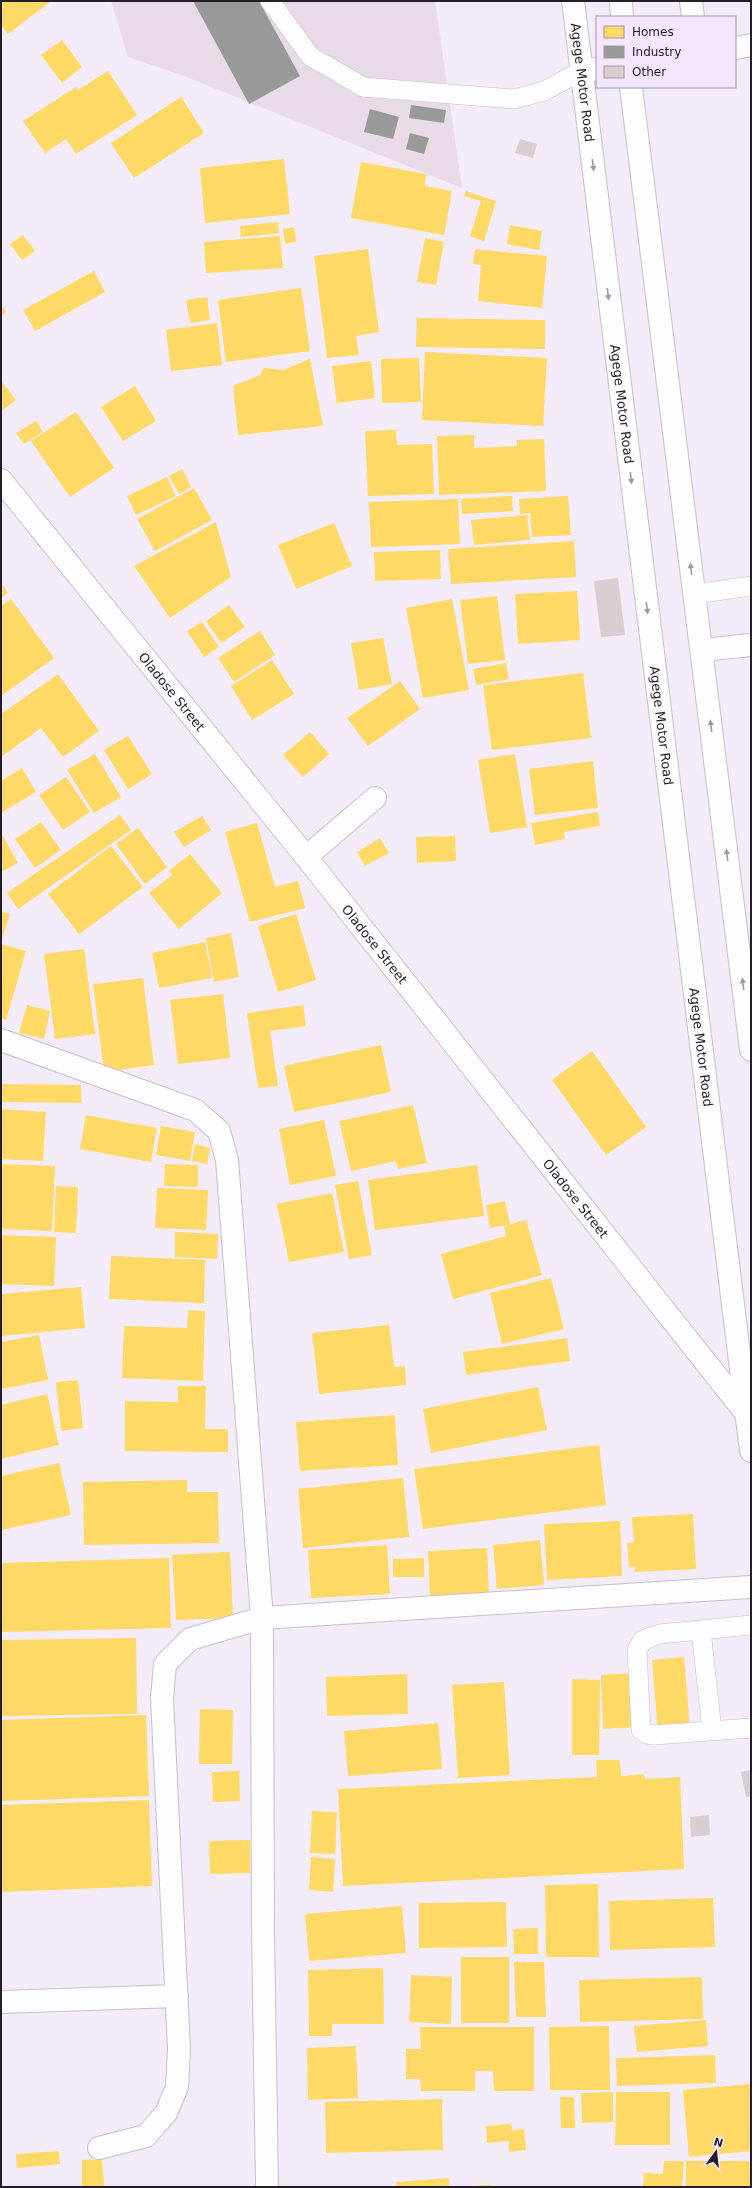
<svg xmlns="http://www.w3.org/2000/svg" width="752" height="2188" viewBox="0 0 752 2188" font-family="'DejaVu Sans',sans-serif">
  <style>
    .commercial { fill: #e9dae8 }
    .homes { fill: #ffd966 }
    .industry { fill: #999 }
    .building { fill: #d6ced1 }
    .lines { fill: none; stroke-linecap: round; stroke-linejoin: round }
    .lane-casing { stroke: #c6c0c9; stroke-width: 20 }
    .street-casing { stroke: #c6c0c9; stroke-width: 24 }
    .secondary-casing { stroke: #c6c0c9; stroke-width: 24 }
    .lane { stroke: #fdfcfe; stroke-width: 19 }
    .street { stroke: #fdfcfe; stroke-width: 22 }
    .secondary { stroke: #fdfcfe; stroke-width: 22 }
    .oneway { fill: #9b999d }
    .labels { text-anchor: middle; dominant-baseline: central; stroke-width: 4; stroke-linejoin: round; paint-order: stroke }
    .street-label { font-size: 13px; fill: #241f27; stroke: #f4e6fc }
  </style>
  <rect width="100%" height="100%" fill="#f3ebf7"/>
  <path class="commercial" d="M111,1H435L462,188L184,76L128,57Z"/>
  <path class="homes" d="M1,1H51L8,34L1,25Z
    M62,40L82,67L62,83L41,55Z
    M108,71L137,115L76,154L66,139L45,153L23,121L76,87L78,90Z
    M181,97L204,133L134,178L111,143Z
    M284,159L290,214L205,223L200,168Z
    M361,162L426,174L425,186L452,191L444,235L351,218Z
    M466,191L496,201L484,241L470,236L481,201L464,196Z
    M278,222L279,233L241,237L240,226Z
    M510,225L542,231L539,250L507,244Z
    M294,227L296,242L285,244L283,229Z
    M23,235L35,251L22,260L10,244Z
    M280,236L283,268L206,273L204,242Z
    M425,238L444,242L436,285L417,282Z
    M368,249L379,332L356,336L359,355L327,358L314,256Z
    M475,249L547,256L542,308L478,301L481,265L473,264Z
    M94,271L105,292L35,331L23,310Z
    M301,288L310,351L226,362L218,300Z
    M207,297L210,320L190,323L186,300Z
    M1,305L6,312L1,316Z
    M417,318L545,320V349L416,347Z
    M217,323L222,365L171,371L166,330Z
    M425,352L547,358L543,426L422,420Z
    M419,358L421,402L382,403L381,359Z
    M310,359L323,426L238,435L233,386L260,375L264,368L283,370Z
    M371,361L375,398L337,403L332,366Z
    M1,381L16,400L3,410L1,407Z
    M135,386L156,421L123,441L101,407Z
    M76,412L114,468L70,497L31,441Z
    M36,421L43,432L24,444L16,433Z
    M396,430L397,445L432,444L434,494L368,496L365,431Z
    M474,435V448L517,446V440L544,439L546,491L439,495L437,436Z
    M182,469L191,487L179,494L169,476Z
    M167,477L176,496L136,515L127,496Z
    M194,488L212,520L155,551L137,519Z
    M512,496L513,511L462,514L461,499Z
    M568,496L571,535L532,537L530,513L520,514L519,499Z
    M458,499L460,544L371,547L369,502Z
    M527,515L530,540L474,545L471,520Z
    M216,522L231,577L170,618L134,566Z
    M334,523L352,566L296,589L278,545Z
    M574,541L576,577L451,584L448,549Z
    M440,550L441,579L375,581L374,552Z
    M1,583L8,593L1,598Z
    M577,591L580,640L518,644L515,594Z
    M497,596L505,660L468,664L460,600Z
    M11,599L54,658L1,696V606Z
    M452,599L469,690L423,698L406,608Z
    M229,605L245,627L221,643L206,621Z
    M202,622L219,647L204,657L187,631Z
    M260,631L275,655L234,682L218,658Z
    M383,638L392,684L359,690L351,643Z
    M272,660L294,694L252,720L231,686Z
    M506,663L509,679L476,685L473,669Z
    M583,673L591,738L492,750L483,685Z
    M58,674L99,731L63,757L41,728L1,757V714Z
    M400,681L420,709L368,746L347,718Z
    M310,732L329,754L303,777L283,755Z
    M128,736L152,774L128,789L104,750Z
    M95,754L121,797L94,813L67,770Z
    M515,754L527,827L490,833L478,760Z
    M593,761L598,808L535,815L529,769Z
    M22,768L36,792L1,813V781Z
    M66,777L90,812L63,830L39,795Z
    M598,812L600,826L564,832L565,839L535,845L531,823Z
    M120,815L131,830L18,909L7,893Z
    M202,816L211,830L184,847L174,832Z
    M41,822L61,850L35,868L15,839Z
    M257,823L275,887L298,881L305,908L250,922L225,832Z
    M138,828L167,867L145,884L116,844Z
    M1,833L18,863L1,872Z
    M455,836L456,861L417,863L416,837Z
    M380,838L389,853L365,866L357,852Z
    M111,846L143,887L79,934L48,894Z
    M190,854L222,893L179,929L149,893L172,875L169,871Z
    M1,912L10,914L1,941Z
    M296,914L316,980L278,992L258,926Z
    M231,933L239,977L214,982L206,938Z
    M205,942L212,978L159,988L152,953Z
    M1,944L26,951L6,1020L1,1018Z
    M84,949L95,1034L55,1039L44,954Z
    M143,978L154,1065L104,1072L93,984Z
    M223,994L230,1058L178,1064L170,1000Z
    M27,1005L50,1011L44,1039L19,1033Z
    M303,1005L306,1026L270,1031L278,1086L258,1088L247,1013Z
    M381,1045L391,1092L294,1112L284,1066Z
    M592,1051L646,1127L606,1155L552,1080Z
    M1,1084L81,1085V1103L1,1102Z
    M413,1105L427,1163L398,1169L396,1161L351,1171L339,1121Z
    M1,1109L46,1112L43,1161L1,1159Z
    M86,1115L157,1128L151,1162L80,1149Z
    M324,1120L336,1176L290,1185L279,1129Z
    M161,1126L195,1132L190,1161L156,1155Z
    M195,1144L210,1148L207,1164L192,1161Z
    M1,1164L55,1166L52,1231L1,1229Z
    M165,1164L198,1165V1187L164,1186Z
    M477,1165L484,1216L375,1230L368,1180Z
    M358,1181L372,1255L349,1259L335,1185Z
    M56,1186L78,1187L76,1233L54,1232Z
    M157,1188L208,1190L206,1230L155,1228Z
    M332,1193L344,1252L289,1262L277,1204Z
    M505,1201L510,1224L490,1228L486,1205Z
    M526,1220L542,1275L453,1299L441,1254L506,1236L504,1226Z
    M175,1232L218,1234L217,1259L175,1257Z
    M1,1235L56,1237L54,1286L1,1284Z
    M111,1256L205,1260L204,1303L109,1299Z
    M551,1278L564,1329L502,1344L490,1293Z
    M81,1287L85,1328L1,1336V1294Z
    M188,1310L205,1311L203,1381L122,1378L124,1326L187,1328Z
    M389,1325L394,1367L405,1366L406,1385L319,1394L312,1333Z
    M39,1335L48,1380L1,1389V1342Z
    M567,1338L570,1361L466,1375L463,1352Z
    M78,1380L83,1428L61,1431L56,1382Z
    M178,1386H206L205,1429H228V1452L125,1451V1401L178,1402Z
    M538,1387L547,1430L431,1453L423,1409Z
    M47,1394L59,1445L1,1459V1405Z
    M395,1415L398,1465L300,1471L296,1422Z
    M599,1445L606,1505L423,1529L414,1469Z
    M59,1463L71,1515L1,1530V1476Z
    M403,1478L409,1537L303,1548L298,1489Z
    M187,1480V1492H218L219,1543L84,1545L83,1482Z
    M693,1514L696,1569L635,1572V1567H629L627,1543L634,1542L632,1517Z
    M620,1521L622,1576L547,1580L544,1524Z
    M540,1540L544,1585L497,1589L493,1545Z
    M387,1545L390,1594L311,1598L308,1550Z
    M487,1548L489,1597L430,1600L428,1551Z
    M230,1552L233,1618L176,1620L172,1555Z
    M169,1558L171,1628L1,1632V1563Z
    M424,1558V1577H393V1559Z
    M136,1638L137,1714L1,1716V1640Z
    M684,1657L690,1730L658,1733L652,1660Z
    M635,1673L637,1727L603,1729L601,1675Z
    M407,1674L408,1714L327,1716L326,1677Z
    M572,1679L600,1680L599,1755H572Z
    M504,1682L510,1775L458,1778L452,1685Z
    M200,1709L233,1710L232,1764H199Z
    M146,1715L149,1796L1,1801V1720Z
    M438,1723L442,1769L348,1776L344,1731Z
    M596,1760H620L621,1776L644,1774L645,1779L680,1777L684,1869L343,1886L338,1789L597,1777Z
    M239,1771L240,1801L213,1802L212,1772Z
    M149,1800L152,1886L1,1892V1805Z
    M312,1811L337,1812L335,1854L310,1853Z
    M250,1840V1873L210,1874L209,1841Z
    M311,1857L335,1859L333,1892L309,1890Z
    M598,1884L599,1957H546L545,1885Z
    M713,1898L715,1947L610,1950L609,1901Z
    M506,1902L507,1947L419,1948V1903Z
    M402,1906L406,1953L309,1961L305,1914Z
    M538,1928V1954H514L513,1929Z
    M461,1957H509V2023H461Z
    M514,1962H544L546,2017H516Z
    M383,1968L384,2024H332V2036H309L308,1970Z
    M411,1975L452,1977L451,2024L409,2022Z
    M702,1977L703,2019L580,2022L579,1980Z
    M706,2020L708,2046L637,2052L634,2026Z
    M609,2026L610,2090H550L549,2027Z
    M420,2027H534V2091H494L493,2071H475V2091H421L420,2079H406V2049H421Z
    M356,2046L358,2098L308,2100L307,2048Z
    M715,2055L716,2083L617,2086L616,2058Z
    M751,2084V2151L689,2157L683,2090Z
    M613,2092V2122L582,2123L581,2093Z
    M616,2092H670V2145H615Z
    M560,2097H574L575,2128H561Z
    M442,2099L443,2150L326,2153L325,2102Z
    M511,2124L512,2130L524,2129L526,2150L509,2152V2141L487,2143L486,2126Z
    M59,2151L60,2164L17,2168L16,2154Z
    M102,2159L104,2187H82V2160Z
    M664,2161H684L682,2187H643L644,2173L663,2174Z
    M686,2161H751V2187H686Z
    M449,2178V2187H397L396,2182Z
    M491,2185V2187H470V2186Z"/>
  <path class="industry" d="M193,1H259L300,76L249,104Z
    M411,105L446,110L444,123L409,118Z
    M370,109L399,117L393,139L364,132Z
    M410,133L429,138L424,154L406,149Z"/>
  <path class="building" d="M520,139L537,144L533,158L515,153Z
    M618,578L625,635L601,637L594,581Z
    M751,1770V1796L746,1797L741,1772Z
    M709,1815L710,1835L691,1837L690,1817Z"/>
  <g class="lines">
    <g class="lane-casing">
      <path id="lane" d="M270,1L310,56L363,87L514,99L544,91L581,71
        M694,594L751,586
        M751,1625L660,1634L643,1640L637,1650L641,1730L647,1734L654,1735L751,1728
        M701,1630L712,1731"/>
    </g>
    <g class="street-casing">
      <g id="street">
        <path d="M691,1L693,17"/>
        <path d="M735,48L751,45"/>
        <path d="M581,71L597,69"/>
        <path id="s1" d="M1,480L306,857L745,1412L751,1413"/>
        <path d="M702,650L751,645"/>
        <path d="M306,857L375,798"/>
        <path d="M1,1040L195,1110L219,1131L227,1160L262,1618L263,1931L267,2187"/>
        <path d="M1,2002L177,1996"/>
        <path d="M99,2148L146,2136L166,2113L177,2087L179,2049L162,1698L165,1664L190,1639L262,1618L751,1587"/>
      </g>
    </g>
    <g class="secondary-casing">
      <g id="secondary">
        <path id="s2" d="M573,1L751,1451"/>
        <path d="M621,1L622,17"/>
        <path d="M631,87L751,1050"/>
      </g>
    </g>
    <use href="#lane" class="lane"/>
    <use href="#street" class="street"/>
    <use href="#secondary" class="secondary"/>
  </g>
  <defs><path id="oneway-solid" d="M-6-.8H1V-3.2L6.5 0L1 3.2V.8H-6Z"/></defs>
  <g class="oneway">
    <use href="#oneway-solid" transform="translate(593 165) rotate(83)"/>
    <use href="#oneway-solid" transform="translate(608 294) rotate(83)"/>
    <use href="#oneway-solid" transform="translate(631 478) rotate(83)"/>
    <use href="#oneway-solid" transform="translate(691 569) rotate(-97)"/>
    <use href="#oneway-solid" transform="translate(647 608) rotate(83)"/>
    <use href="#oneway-solid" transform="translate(711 726) rotate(-97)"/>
    <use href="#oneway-solid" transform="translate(727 855) rotate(-97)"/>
    <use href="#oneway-solid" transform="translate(743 984) rotate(-97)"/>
  </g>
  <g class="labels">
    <g class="street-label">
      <text stroke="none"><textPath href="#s2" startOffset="82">Agege Motor Road</textPath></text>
      <text stroke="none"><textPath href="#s2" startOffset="406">Agege Motor Road</textPath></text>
      <text stroke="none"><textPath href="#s1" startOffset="272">Oladose Street</textPath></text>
      <text stroke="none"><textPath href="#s2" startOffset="730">Agege Motor Road</textPath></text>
      <text stroke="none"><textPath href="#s1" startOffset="596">Oladose Street</textPath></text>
      <text stroke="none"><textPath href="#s2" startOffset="1054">Agege Motor Road</textPath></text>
      <text stroke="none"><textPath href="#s1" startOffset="920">Oladose Street</textPath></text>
    </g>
  </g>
  <rect width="752" height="2188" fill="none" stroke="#241f27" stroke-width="4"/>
  <rect x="596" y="16" width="140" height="72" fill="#f4e6fc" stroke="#a196a7"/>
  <rect x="604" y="26" width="20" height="12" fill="#ffd966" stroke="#a196a7"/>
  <text x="632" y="36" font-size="12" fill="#241f27">Homes</text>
  <rect x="604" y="46" width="20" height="12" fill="#999999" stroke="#a196a7"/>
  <text x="632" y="56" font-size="12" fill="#241f27">Industry</text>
  <rect x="604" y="66" width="20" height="12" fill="#d6ced1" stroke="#a196a7"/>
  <text x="632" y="76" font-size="12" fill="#241f27">Other</text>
  <g transform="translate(716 2152) rotate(15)" stroke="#f4e6fc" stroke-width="3" paint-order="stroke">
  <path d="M0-3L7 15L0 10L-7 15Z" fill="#241f27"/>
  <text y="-6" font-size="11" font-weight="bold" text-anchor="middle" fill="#241f27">N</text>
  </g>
</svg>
